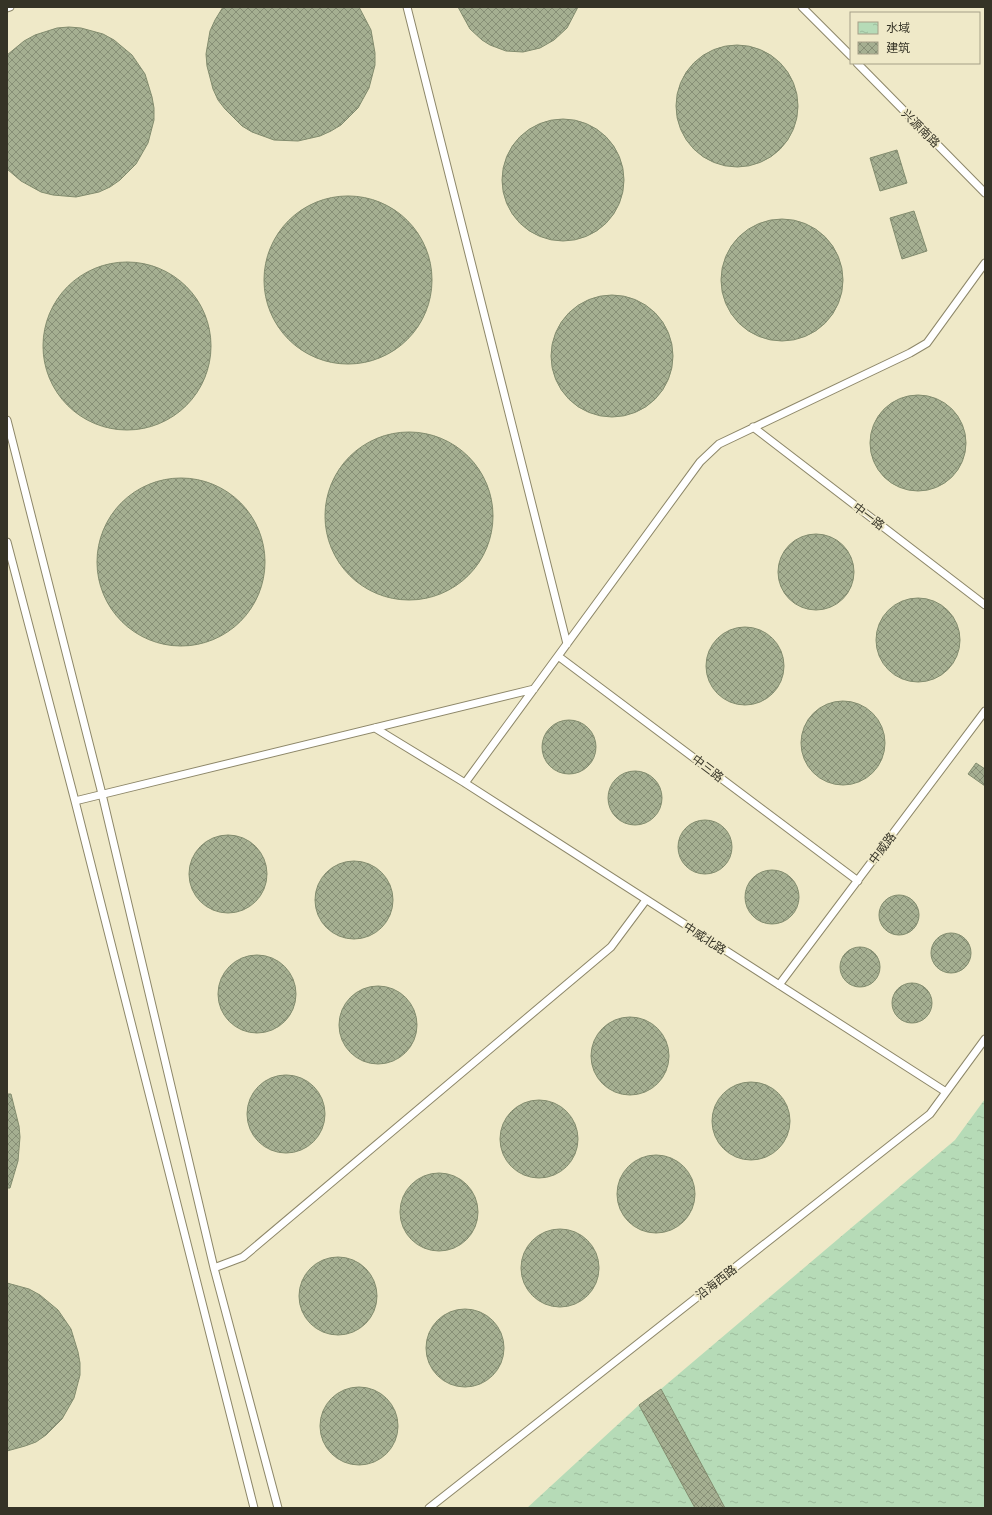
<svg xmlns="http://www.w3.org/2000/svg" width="992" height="1515" viewBox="0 0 992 1515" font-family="'Noto Sans','Noto Sans SC',sans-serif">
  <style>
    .water { fill: url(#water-ripples) }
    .building { fill: url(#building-cross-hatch); stroke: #828c6e }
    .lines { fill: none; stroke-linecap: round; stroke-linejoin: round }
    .lane-casing { stroke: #8d8769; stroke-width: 9 }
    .lane { stroke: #fff; stroke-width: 7 }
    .labels { text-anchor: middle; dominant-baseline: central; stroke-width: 4; stroke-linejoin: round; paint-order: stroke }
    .street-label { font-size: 12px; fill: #353326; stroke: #efe9c8 }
  </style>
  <defs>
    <pattern id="water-ripples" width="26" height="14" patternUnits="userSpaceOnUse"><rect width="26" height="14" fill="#b6dbb7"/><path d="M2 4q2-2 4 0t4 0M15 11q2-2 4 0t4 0" fill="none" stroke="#9dbc9d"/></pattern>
    <pattern id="building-cross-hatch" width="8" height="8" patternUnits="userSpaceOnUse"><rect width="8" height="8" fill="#a5af91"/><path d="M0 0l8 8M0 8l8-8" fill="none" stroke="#878f76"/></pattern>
  </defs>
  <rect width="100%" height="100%" fill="#efe9c8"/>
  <path class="water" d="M985,1099V1508H527L639,1405L661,1389L955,1140Z"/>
  <path class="building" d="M223,7H359L371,30L375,53V65L369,88L358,108L341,125L331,131L320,136L298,141L274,140L252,132L242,126L225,109L218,100L213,89L207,66L206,54L210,31L215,20Z
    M458,7H578L567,28L554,40L540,48L523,52L506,51L490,45L482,40L470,29Z
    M69,27L81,28L103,34L114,40L132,55L145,74L152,97L154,108V120L148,143L136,164L120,180L110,187L99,192L76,197L53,195L41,192L21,181L7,169V55L24,41L35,35L57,28Z
    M676 106a61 61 0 1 1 122 0a61 61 0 1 1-122 0Z
    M502 180a61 61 0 1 1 122 0a61 61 0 1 1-122 0Z
    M897,150L907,183L880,191L870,158Z
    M264 280a84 84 0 1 1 168 0a84 84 0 1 1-168 0Z
    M914,211L927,251L902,259L890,218Z
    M721 280a61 61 0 1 1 122 0a61 61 0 1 1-122 0Z
    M43 346a84 84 0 1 1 168 0a84 84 0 1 1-168 0Z
    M551 356a61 61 0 1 1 122 0a61 61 0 1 1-122 0Z
    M870 443a48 48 0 1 1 96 0a48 48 0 1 1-96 0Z
    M325 516a84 84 0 1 1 168 0a84 84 0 1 1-168 0Z
    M97 562a84 84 0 1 1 168 0a84 84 0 1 1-168 0Z
    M778 572a38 38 0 1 1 76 0a38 38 0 1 1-76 0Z
    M876 640a42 42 0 1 1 84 0a42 42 0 1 1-84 0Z
    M706 666a39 39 0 1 1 78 0a39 39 0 1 1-78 0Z
    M801 743a42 42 0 1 1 84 0a42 42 0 1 1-84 0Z
    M542 747a27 27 0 1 1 54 0a27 27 0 1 1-54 0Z
    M976,763L985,769V786L968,774Z
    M608 798a27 27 0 1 1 54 0a27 27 0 1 1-54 0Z
    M678 847a27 27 0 1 1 54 0a27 27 0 1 1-54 0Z
    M189 874a39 39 0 1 1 78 0a39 39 0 1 1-78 0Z
    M315 900a39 39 0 1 1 78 0a39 39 0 1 1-78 0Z
    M745 897a27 27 0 1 1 54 0a27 27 0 1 1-54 0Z
    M879 915a20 20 0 1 1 40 0a20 20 0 1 1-40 0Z
    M931 953a20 20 0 1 1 40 0a20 20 0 1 1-40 0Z
    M840 967a20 20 0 1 1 40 0a20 20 0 1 1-40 0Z
    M218 994a39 39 0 1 1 78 0a39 39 0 1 1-78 0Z
    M892 1003a20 20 0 1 1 40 0a20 20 0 1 1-40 0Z
    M339 1025a39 39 0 1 1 78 0a39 39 0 1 1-78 0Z
    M591 1056a39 39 0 1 1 78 0a39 39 0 1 1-78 0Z
    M247 1114a39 39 0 1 1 78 0a39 39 0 1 1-78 0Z
    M712 1121a39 39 0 1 1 78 0a39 39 0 1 1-78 0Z
    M7,1094H11L19,1126L20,1137L18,1161L10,1188H7Z
    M500 1139a39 39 0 1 1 78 0a39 39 0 1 1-78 0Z
    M617 1194a39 39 0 1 1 78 0a39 39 0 1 1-78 0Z
    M400 1212a39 39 0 1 1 78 0a39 39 0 1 1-78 0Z
    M521 1268a39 39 0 1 1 78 0a39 39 0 1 1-78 0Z
    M299 1296a39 39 0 1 1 78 0a39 39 0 1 1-78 0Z
    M7,1283L29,1289L40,1295L58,1310L71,1329L78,1352L80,1363V1375L74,1398L62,1419L46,1435L36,1442L25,1446L7,1451Z
    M426 1348a39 39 0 1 1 78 0a39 39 0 1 1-78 0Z
    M320 1426a39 39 0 1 1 78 0a39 39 0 1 1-78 0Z
    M661,1389L725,1508H695L639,1405Z"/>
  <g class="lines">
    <g class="lane-casing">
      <path id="lane" d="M407,7L567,644
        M802,7L851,56
        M7,8L10,7
        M857,63L985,193
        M7,420L102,794L214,1268
        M753,427L985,605
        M7,542L75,801L254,1508
        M558,656L858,881
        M375,728L465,783L946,1092
        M465,783L700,462L719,444L910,353L927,343L985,263
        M75,801L534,689
        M779,985L985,711
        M278,1508L214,1268L243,1257L611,947L646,900
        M429,1508L930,1114L985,1039"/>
    </g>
    <use href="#lane" class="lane"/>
  </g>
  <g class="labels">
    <g class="street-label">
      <text transform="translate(921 128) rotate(45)">兴源南路</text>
      <text transform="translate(869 516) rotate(37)">中一路</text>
      <text transform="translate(708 768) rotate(37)">中三路</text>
      <text transform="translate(882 848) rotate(-53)">中威路</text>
      <text transform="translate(705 938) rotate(33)">中威北路</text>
      <text transform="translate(716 1282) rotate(-38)">沿海西路</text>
    </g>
  </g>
  <rect width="992" height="1515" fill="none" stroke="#353326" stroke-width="16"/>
  <rect x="850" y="12" width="130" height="52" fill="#efe9c8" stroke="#a5a087"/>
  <rect x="858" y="22" width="20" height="12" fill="url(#water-ripples)" stroke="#a5a087"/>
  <text x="886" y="32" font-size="12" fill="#353326">水域</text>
  <rect x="858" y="42" width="20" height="12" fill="url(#building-cross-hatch)" stroke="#a5a087"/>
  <text x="886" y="52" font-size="12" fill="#353326">建筑</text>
</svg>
